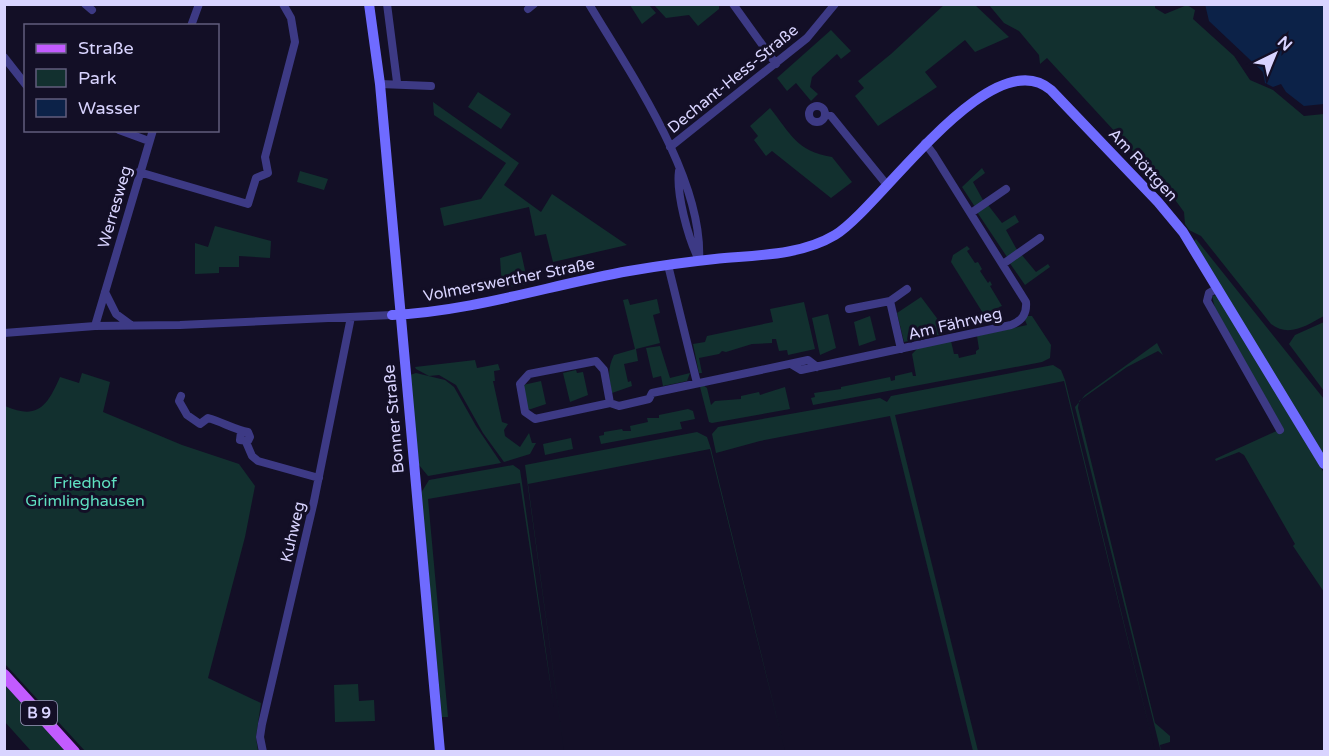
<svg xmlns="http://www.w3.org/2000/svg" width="1329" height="756" viewBox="0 0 1329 756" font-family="'Varela Round',sans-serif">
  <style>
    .green { fill: #12302f }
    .water { fill: #0c2248 }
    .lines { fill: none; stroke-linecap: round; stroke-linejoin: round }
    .street { stroke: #3d3a85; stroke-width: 8 }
    .secondary { stroke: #6f6bff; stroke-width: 10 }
    .primary { stroke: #c25bff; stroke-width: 12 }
    .labels { text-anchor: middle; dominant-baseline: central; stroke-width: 6; stroke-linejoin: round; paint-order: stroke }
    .shield { fill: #130f26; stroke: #9e99be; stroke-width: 1.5 }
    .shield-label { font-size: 15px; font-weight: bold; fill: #d9d4ff }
    .street-label { font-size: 16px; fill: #d9d4ff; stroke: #130f26 }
    .park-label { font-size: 16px; fill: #5fe0c0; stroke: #130f26 }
  </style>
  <rect width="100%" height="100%" fill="#130f26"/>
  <path class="green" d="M945,4L975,5L1009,37L975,52L965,40L925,72L937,87L878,126L855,96L864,88L858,81L891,54Z
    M630,5H649L656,13L642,24Z
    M654,5H719V9L698,26L689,15L666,18Z
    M989,5H1155V8L1165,14L1187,5L1195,10L1193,19L1234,56L1250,80L1273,90L1304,116L1324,114V316C1307,325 1289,338 1271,324L1201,236L1189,230L1185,224L1184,212L1165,186L1047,58L1040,64L1039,55L1019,31L1004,23Z
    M831,30L851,51L841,59L837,54L812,77L810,87L818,94L811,101L796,83L787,91L777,78Z
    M478,92L511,114L501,129L468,107Z
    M433,102L519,163L504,185L541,212L552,194L627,245L553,262L546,234L535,236L529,207L444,226L440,208L481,199L506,163L434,115Z
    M770,108C791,134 796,151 832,157L852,182L831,198L772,151L766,156L754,140L758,136L750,126Z
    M982,168L985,173L973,182L984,202L975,207L962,187Z
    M300,171L328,179L324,190L297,182Z
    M988,205L1002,223L1015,215L1019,222L1006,230L1017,250L1007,257L977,212Z
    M215,226L271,241L270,258L239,256V267H219V273L195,274V243L208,247Z
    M1196,239L1324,399V457L1194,241Z
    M967,246L970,249L967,251L975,263L978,262L982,269L980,271L988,283L990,281L992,285L990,286L1002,306L999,307L1001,316L986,318L951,262L953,255Z
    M521,252L528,284L502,288L500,258Z
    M1021,254L1036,272L1048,264L1050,267L1025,285L1009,262Z
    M1217,295L1324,473V592L1293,546L1295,544L1244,455L1239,452L1216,461L1215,459L1283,428L1215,308L1212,296Z
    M921,297L942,325V334L904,342L897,313Z
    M628,299L630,305L657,299L660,313L653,315L660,343L636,349L638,361L624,364L628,382L631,381L632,386L612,393C609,378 607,369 614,355L635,349L623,300Z
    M804,302L815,349L788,355L787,350L779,351L776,339H772V343L752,344L726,352L722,351L719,354L699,358L702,373H699L693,344L705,342L707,336L773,322L770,309Z
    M828,314L836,348L820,355L812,318Z
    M870,316L876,340L859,346L854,322Z
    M1027,316H1032L1051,345L1050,358L1042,362L813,405L811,398L815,397L814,393L841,389V387L890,377L891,381L895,380V376L912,372L913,376H916L912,354L919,347L951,341L954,354H958L959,358L976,354V351L979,349L977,336L1027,325L1025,320Z
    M1324,322V391L1289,344L1295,335Z
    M1157,343L1163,355L1158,351L1127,367L1079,401L1078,408L1155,723L1170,736V742L1160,745L1161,752L1075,407L1085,395Z
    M660,346L670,378L690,373L687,381L663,386L661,376L653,378L646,348Z
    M475,360L477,368L498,364L500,370L494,371L495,381H493L502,422L508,424L504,430L505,436L520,447L529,433L532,443H536L530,454L504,462L483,433L456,385L439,375L429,376L416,369L415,367Z
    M1053,365L1061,370L1065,380L1155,751L1064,381L895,415L978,751H973L890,416L760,441L716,453L712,434L718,427L880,398L887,402L891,396Z
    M576,370L577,373L583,372L588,395L570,402L563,373Z
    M82,373L110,382L103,412L182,445L239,464L255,486L245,537L208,678L261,703L256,737L258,751H85L5,664V406C37,420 47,407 60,377L79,383Z
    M416,373L445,380L454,387L476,426L501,463L428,476L419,465L410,375Z
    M541,381L546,404L528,410L523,385Z
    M703,385L707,388L711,405L715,401L741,399V396L759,392L760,395L785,387L790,409L712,423L709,422L700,387Z
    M688,409L693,411L695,419L680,422L682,429L601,444L599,436L604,435V432L622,429L623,431H631L630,426L648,422L647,418H659V415Z
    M697,432L707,437L711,449L785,751L710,449L528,484L564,751L525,465Z
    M571,438L573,449L545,455L543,444Z
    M513,465L520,470L522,483L554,708L520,483L428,499L448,717H442L421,493L429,480Z
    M5,684L66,751H31L5,722Z
    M358,684L359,701L374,700L375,721L335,722L334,685Z"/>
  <path class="water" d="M1205,4L1324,5V104L1304,106L1286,92L1281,84L1273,87L1265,83L1263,72L1209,21Z"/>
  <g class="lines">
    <path class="street" d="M85,4L92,10
      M387,4L397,82
      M589,4C630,73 704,179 699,261
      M733,4L776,64
      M528,9L534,4
      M191,26L199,4
      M4,57L26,85
      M380,84L431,86
      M809 114a8 8 0 1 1 16 0a8 8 0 1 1-16 0Z
      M825,114L831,116L887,185
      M119,130L149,141
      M670,147L807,38L835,4
      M679,171C676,194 688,237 698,258
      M139,172L248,204L256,178L268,173L265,157L295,42L291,18L283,4
      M971,213L1006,189
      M1003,264L1040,238
      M668,265L697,383
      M1218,288L1209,293L1207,301L1280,430
      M105,292L116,314L131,325
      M890,301L907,289
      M849,309L890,301L901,349
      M95,326L153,130
      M4,333L95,326L180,325L392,315
      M791,364L801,370L1011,325C1022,321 1027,314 1026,302L934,155L925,143
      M181,396L179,401L187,415L200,424L208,418C222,422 236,430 248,432L250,437L248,441L240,440L241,432
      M610,403L604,370L596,361L529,374L520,384L525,412L535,419L610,403L619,406L649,399L652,393L808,360L817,367
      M246,442L252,456L258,461L319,478
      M263,752L260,737L262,724L314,501L351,317"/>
    <path class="secondary" d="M369,4L380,84L440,752
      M392,315C474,311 550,285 629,271C658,266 686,262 715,259C755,255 800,256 835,235C879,209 991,38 1051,90L1158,202L1183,232L1324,464"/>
    <path class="primary" d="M4,675L74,752"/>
  </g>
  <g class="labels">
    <rect class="shield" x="21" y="701" width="36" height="24" rx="4.5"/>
    <g class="shield-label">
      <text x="39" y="713">B 9</text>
    </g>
    <g class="street-label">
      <text transform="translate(733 79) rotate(-39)">Dechant-Hess-Straße</text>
      <text transform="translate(1143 165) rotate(47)">Am Röttgen</text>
      <text transform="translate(115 207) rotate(-74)">Werresweg</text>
      <text transform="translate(509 280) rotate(-11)">Volmerswerther Straße</text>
      <text transform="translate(955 324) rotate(-13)">Am Fährweg</text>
      <text transform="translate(394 419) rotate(-95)">Bonner Straße</text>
      <text transform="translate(293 532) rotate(-77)">Kuhweg</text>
    </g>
    <g class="park-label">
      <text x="85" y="483">Friedhof<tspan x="85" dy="18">Grimlinghausen</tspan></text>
    </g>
  </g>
  <rect width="1329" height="756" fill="none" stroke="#d9d4ff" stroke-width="12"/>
  <rect x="24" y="24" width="195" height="108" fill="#130f26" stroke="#625e7d" stroke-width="1.5"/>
  <rect x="36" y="44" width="30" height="9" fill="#c25bff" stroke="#625e7d" stroke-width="1.5"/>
  <text x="78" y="54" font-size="18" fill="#d9d4ff">Straße</text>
  <rect x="36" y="69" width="30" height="18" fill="#12302f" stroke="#625e7d" stroke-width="1.5"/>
  <text x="78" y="84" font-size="18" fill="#d9d4ff">Park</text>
  <rect x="36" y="99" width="30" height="18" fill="#0c2248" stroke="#625e7d" stroke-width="1.5"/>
  <text x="78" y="114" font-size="18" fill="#d9d4ff">Wasser</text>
  <g transform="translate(1275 54) rotate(43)" stroke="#130f26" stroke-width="4.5" paint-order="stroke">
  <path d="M0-4.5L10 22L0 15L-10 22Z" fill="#d9d4ff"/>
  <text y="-9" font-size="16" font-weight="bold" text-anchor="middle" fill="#d9d4ff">N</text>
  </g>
</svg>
